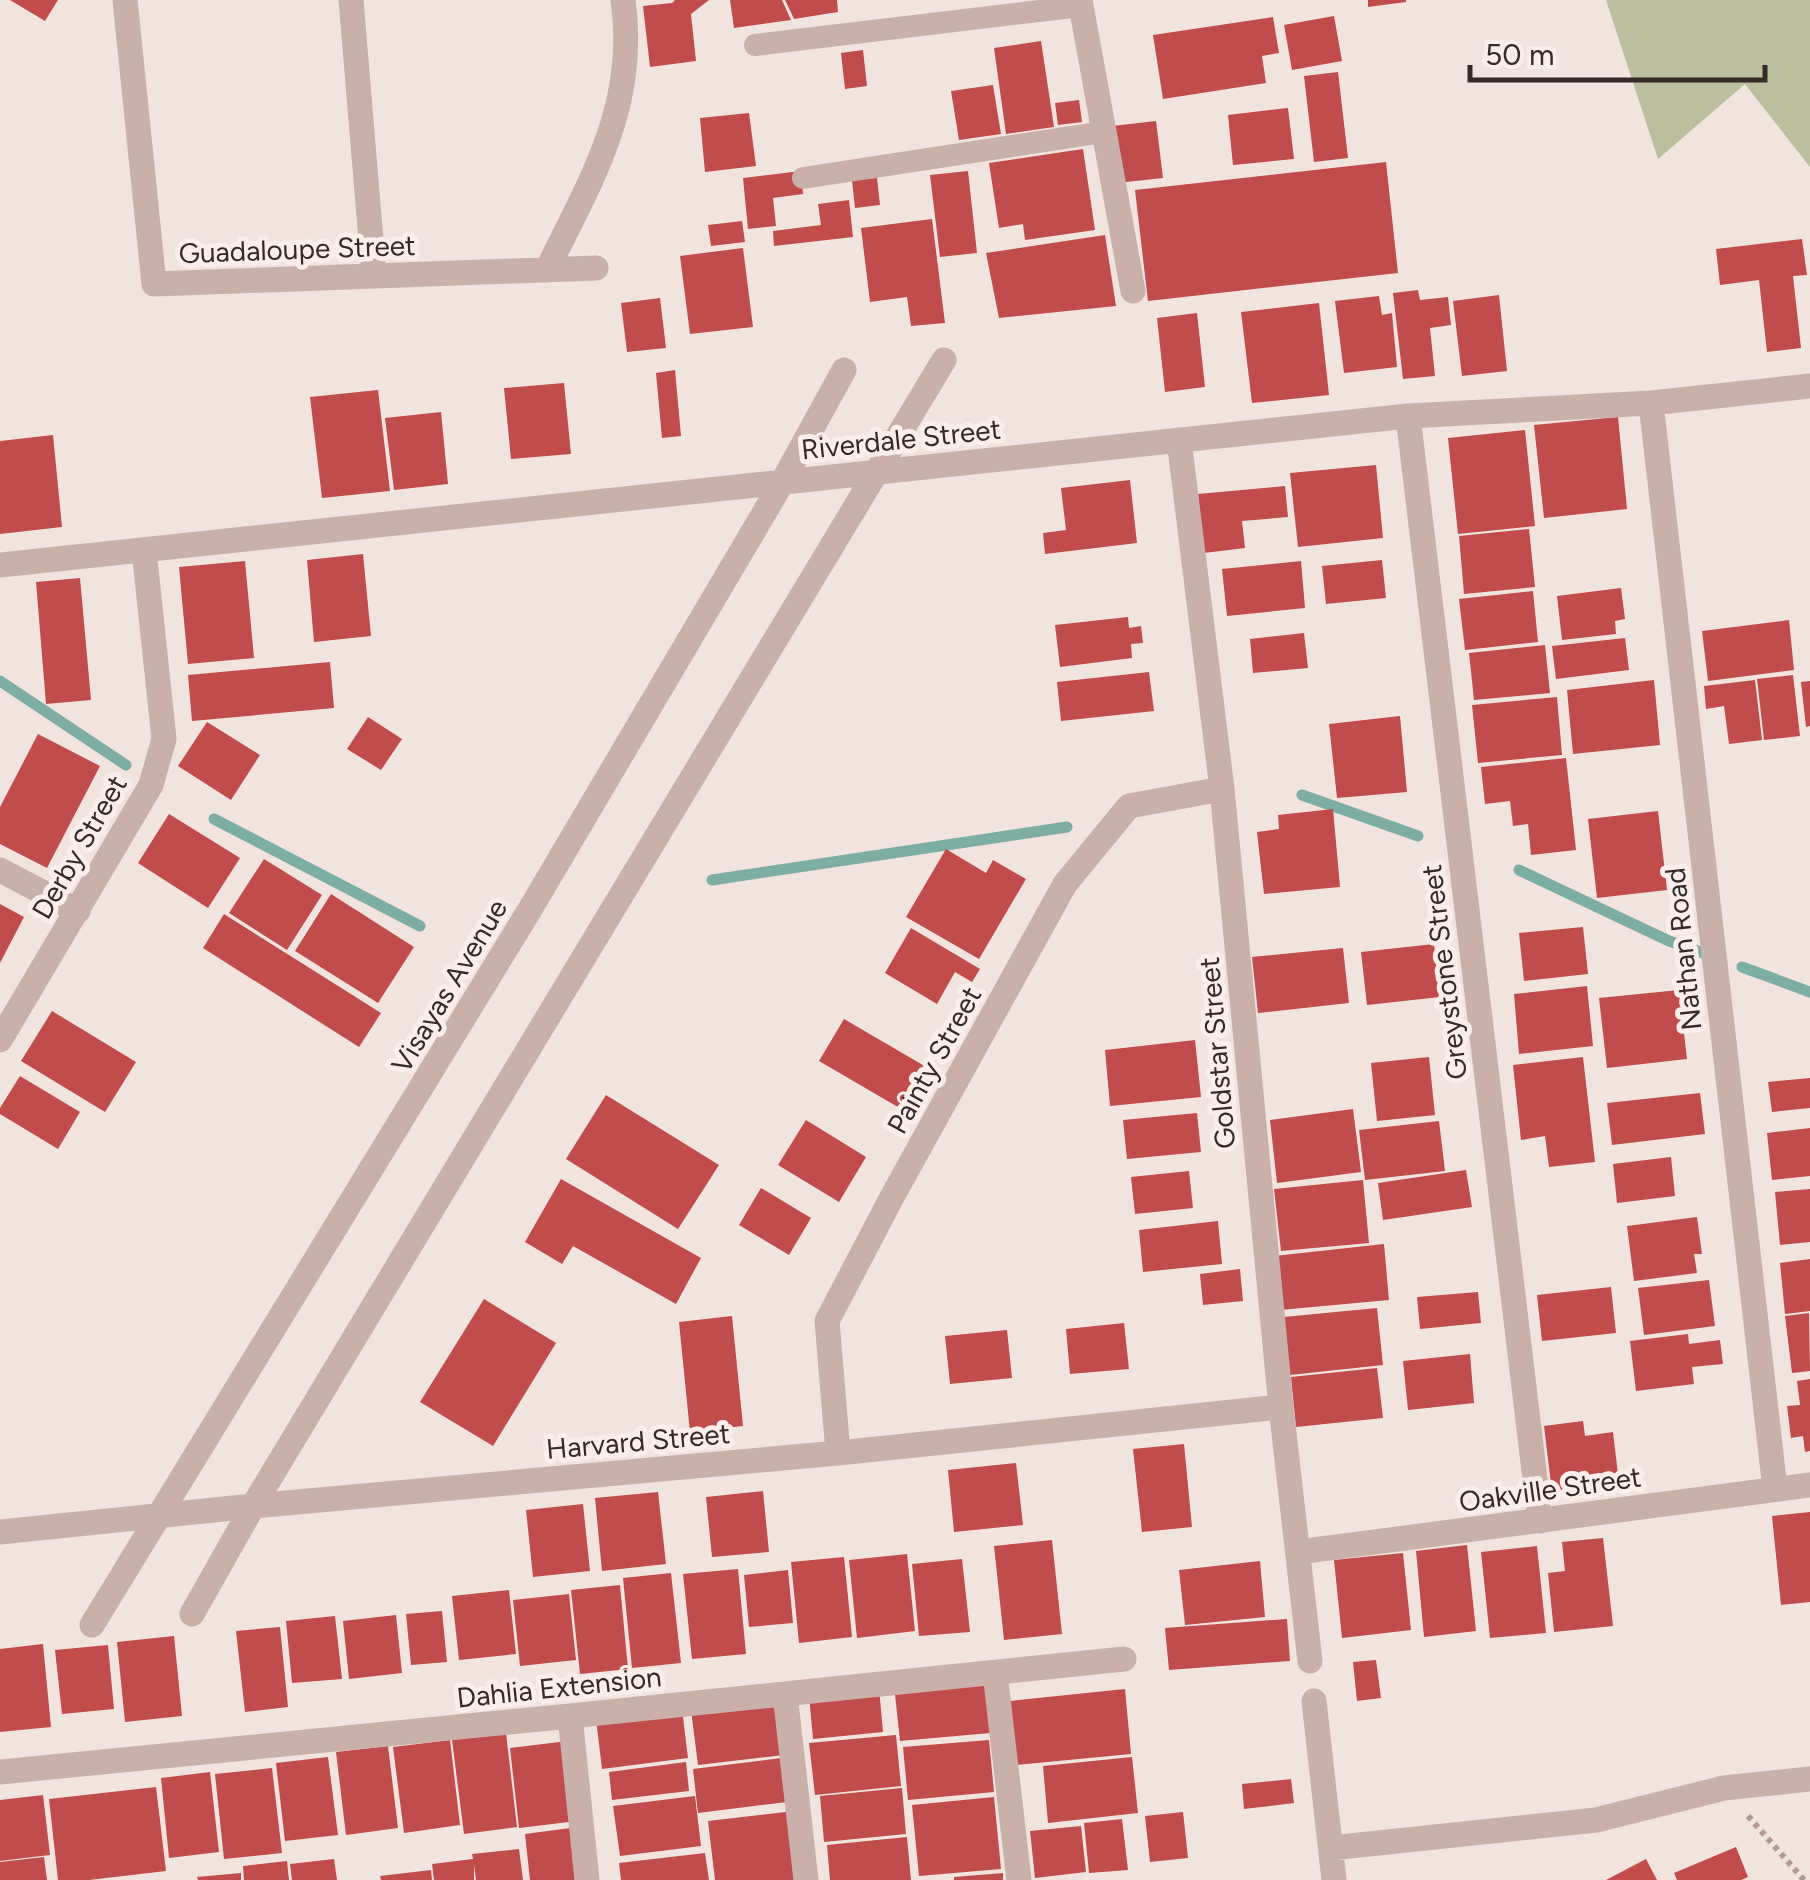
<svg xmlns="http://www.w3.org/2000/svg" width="1810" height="1880" viewBox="0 0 1810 1880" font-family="Figtree,sans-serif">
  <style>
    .green { fill: #bcbf9e }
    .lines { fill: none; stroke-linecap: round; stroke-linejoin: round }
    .stream { stroke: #7dada3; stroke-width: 11 }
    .building { fill: #c04c4c }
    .path { stroke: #b49a94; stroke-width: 6; stroke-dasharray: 5 5; stroke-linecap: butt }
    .lane { stroke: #c9b0a9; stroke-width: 22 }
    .street { stroke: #c9b0a9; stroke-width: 25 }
    .labels { text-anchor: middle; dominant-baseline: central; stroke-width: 10; stroke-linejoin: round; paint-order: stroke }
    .street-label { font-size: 28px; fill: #362a29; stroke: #f9eee9 }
  </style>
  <rect width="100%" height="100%" fill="#f1e3dd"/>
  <path class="green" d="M1606,0H1810V167L1745,84L1658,159Z"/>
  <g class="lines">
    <path class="stream" d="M0,681L126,765
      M1302,795L1418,836
      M214,819L420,926
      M1519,870L1669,941L1703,953
      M712,880L1067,827
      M1742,967L1810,992"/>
  </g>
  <path class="building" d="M10,0H58L45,21Z
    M675,0H709L691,14L696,61L650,67L643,6L672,3Z
    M730,0H782L791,20L734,28Z
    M785,0H837L838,12L794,19Z
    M1368,0H1406V2L1368,7Z
    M1334,16L1342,61L1292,70L1284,25Z
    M1273,17L1279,53L1262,56L1266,83L1163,99L1153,35Z
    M1041,41L1054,127L1006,134L994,48Z
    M863,50L867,86L845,89L841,53Z
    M1338,72L1348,158L1314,162L1304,76Z
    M993,85L1001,134L959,140L951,91Z
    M1079,100L1082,122L1058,125L1055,103Z
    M1288,108L1294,159L1233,165L1228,115Z
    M749,113L756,166L705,172L700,118Z
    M1156,121L1163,178L1117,183L1112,126Z
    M1083,149L1095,230L1025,240L1023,224L999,228L989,163Z
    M1386,162L1398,273L1148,301L1135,190Z
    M801,171L803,194L773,198L776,226L748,229L743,178Z
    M968,171L977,253L940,257L930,175Z
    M877,178L880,205L855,208L852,180Z
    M849,200L853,237L774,246L773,231L821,225L818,204Z
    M932,219L945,323L911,326L907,297L870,302L861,228Z
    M742,221L745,242L711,246L708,225Z
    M1105,235L1116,306L999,318L986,253Z
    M1802,239L1807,275L1793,276L1801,348L1767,352L1759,280L1720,285L1716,249Z
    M743,248L753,327L690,334L680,256Z
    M1418,290L1420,300L1448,297L1451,325L1430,328L1435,376L1403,379L1393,293Z
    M1499,295L1507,371L1462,376L1453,301Z
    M1379,296L1382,315L1392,313L1397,367L1344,373L1335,301Z
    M660,298L666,348L627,352L621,303Z
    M1319,303L1329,395L1252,403L1241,312Z
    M1197,313L1205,387L1165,392L1157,318Z
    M675,370L681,436L662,438L656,373Z
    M564,383L571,454L511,459L504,388Z
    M378,390L390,491L322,498L310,397Z
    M441,412L448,484L394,490L385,418Z
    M1618,417L1627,509L1544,518L1534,425Z
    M1525,430L1535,526L1458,534L1448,438Z
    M53,435L62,527L0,534V441Z
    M1376,465L1383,538L1298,547L1290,473Z
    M1130,480L1137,543L1045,554L1043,533L1066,530L1061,488Z
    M1285,486L1288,517L1242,521L1245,548L1204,553L1198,494Z
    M1529,529L1535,587L1464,594L1459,536Z
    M363,554L371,636L314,642L307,560Z
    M1382,560L1386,598L1326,604L1322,566Z
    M245,561L254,658L188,664L179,567Z
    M1301,561L1305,608L1227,616L1222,569Z
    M80,578L91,700L46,704L36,582Z
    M1621,588L1625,619L1615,621L1616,634L1562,640L1557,596Z
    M1533,591L1538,642L1465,650L1459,599Z
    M1128,617L1129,628L1141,626L1143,643L1131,644L1132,658L1060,667L1055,625Z
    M1789,620L1794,670L1708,681L1702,631Z
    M1304,633L1308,668L1253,673L1250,639Z
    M1625,638L1629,670L1556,679L1552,646Z
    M1545,645L1550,693L1474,700L1469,653Z
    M330,662L334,708L192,721L188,675Z
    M1149,672L1154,711L1061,721L1057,682Z
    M1793,675L1800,736L1764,740L1757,679Z
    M1654,680L1660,745L1573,754L1567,690Z
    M1755,680L1762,740L1729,744L1724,706L1706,709L1704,686Z
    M1810,681V726L1806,727L1801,682Z
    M1557,697L1562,755L1478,763L1472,705Z
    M1400,716L1407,792L1337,798L1329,724Z
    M368,717L402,739L381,770L347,749Z
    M207,722L260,755L231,800L178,766Z
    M38,734L100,766L47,868L0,844V807Z
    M1566,758L1576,850L1531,855L1528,824L1513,826L1510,801L1485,804L1481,767Z
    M1333,809L1340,887L1264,894L1257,832L1279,829L1278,815Z
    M1658,811L1667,890L1597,898L1588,819Z
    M169,814L240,858L208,908L138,863Z
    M946,849L986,873L993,860L1026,879L979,959L906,917Z
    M264,859L322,895L287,950L229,913Z
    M331,894L414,947L378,1003L295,951Z
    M0,904L24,917L0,963Z
    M224,914L381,1013L359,1047L203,948Z
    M1583,927L1588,974L1524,981L1519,933Z
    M911,928L980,969L972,982L955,972L937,1004L885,973Z
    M1434,944L1440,997L1367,1005L1361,952Z
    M1343,948L1349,1003L1258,1013L1252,957Z
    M1587,986L1593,1046L1519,1054L1514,994Z
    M1679,990L1687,1059L1607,1068L1599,998Z
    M52,1011L136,1062L105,1112L21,1061Z
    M844,1019L928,1068L903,1110L819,1061Z
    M1195,1040L1201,1097L1110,1106L1105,1050Z
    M1429,1057L1435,1115L1377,1121L1371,1063Z
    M1583,1057L1595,1162L1549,1167L1545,1136L1521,1140L1513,1065Z
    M20,1076L80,1112L58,1149L0,1114V1108Z
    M1810,1078V1108L1772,1112L1768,1082Z
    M1700,1093L1705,1134L1612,1145L1607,1103Z
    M606,1095L719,1165L678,1229L566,1159Z
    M1353,1109L1361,1172L1277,1183L1270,1120Z
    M1197,1113L1201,1152L1127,1159L1123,1120Z
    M806,1120L866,1157L839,1202L778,1165Z
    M1439,1121L1445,1171L1365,1180L1359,1130Z
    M1810,1128V1176L1772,1180L1767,1133Z
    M1671,1157L1675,1196L1617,1203L1613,1164Z
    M1466,1170L1472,1207L1383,1220L1378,1183Z
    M1189,1171L1193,1208L1135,1214L1131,1177Z
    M561,1179L701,1258L676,1304L573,1246L562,1264L525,1242Z
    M1363,1180L1369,1243L1281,1251L1274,1189Z
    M761,1188L811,1218L789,1255L739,1225Z
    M1810,1189V1242L1780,1245L1775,1192Z
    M1697,1217L1702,1254H1694L1697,1273L1634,1281L1627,1226Z
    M1218,1221L1222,1264L1143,1272L1139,1230Z
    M1384,1244L1389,1300L1280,1310L1274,1256Z
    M1810,1259V1311L1785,1314L1780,1263Z
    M1240,1269L1243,1301L1203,1305L1200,1274Z
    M1709,1280L1715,1326L1644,1335L1638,1288Z
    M1611,1287L1616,1333L1542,1341L1537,1295Z
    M1478,1292L1481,1323L1420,1329L1417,1297Z
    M484,1299L556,1343L493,1446L420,1402Z
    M1377,1308L1383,1365L1290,1375L1284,1317Z
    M1809,1313L1810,1371L1792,1373L1785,1316Z
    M732,1316L743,1426L690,1432L679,1322Z
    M1124,1323L1129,1369L1070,1374L1066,1329Z
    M1007,1330L1012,1378L950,1384L945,1336Z
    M1688,1334L1689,1344L1720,1340L1723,1364L1692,1367L1694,1384L1636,1391L1630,1341Z
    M1470,1354L1474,1403L1408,1410L1403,1361Z
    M1377,1368L1383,1418L1296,1427L1291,1377Z
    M1810,1379V1451L1805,1452L1803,1436L1791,1438L1787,1406L1800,1405L1797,1381Z
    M1583,1421L1585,1436L1613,1432L1619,1483L1552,1492L1544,1426Z
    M1184,1444L1192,1527L1142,1532L1133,1449Z
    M1016,1463L1023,1525L954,1532L948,1470Z
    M763,1491L769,1552L712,1557L706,1497Z
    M658,1492L666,1564L602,1571L595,1498Z
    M583,1504L590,1571L533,1577L526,1510Z
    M1810,1512V1602L1781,1605L1772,1516Z
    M1603,1538L1613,1626L1554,1632L1548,1573L1565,1571L1562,1542Z
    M1052,1540L1062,1634L1004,1640L994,1546Z
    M1467,1545L1476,1631L1424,1637L1416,1551Z
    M1537,1546L1546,1633L1490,1638L1481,1552Z
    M1403,1553L1411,1630L1342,1638L1334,1560Z
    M907,1554L915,1631L857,1638L849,1560Z
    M844,1557L852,1637L799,1643L791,1562Z
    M962,1559L970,1632L919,1636L912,1564Z
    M1260,1561L1265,1617L1185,1625L1179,1570Z
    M738,1569L746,1654L692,1659L683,1574Z
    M788,1570L793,1623L749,1627L744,1575Z
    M671,1573L681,1663L632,1668L623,1578Z
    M620,1585L628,1669L580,1674L571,1590Z
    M509,1590L516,1654L459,1660L452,1596Z
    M569,1594L576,1660L520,1666L513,1600Z
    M442,1611L447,1662L411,1665L406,1614Z
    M396,1615L402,1673L349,1679L343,1621Z
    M335,1616L342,1679L292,1683L286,1621Z
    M1287,1619L1290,1661L1169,1670L1165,1628Z
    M280,1627L288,1707L245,1712L236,1631Z
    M174,1636L182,1716L125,1722L117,1642Z
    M43,1644L51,1727L0,1732V1649Z
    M108,1645L114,1709L62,1714L55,1650Z
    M1376,1660L1381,1698L1357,1701L1353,1662Z
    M985,1677L990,1733L900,1741L894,1685Z
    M879,1688L883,1732L813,1739L809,1695Z
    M1125,1689L1131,1754L1016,1765L1010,1701Z
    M777,1700L784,1755L698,1765L691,1710Z
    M682,1709L688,1758L602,1769L596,1719Z
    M506,1733L517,1827L464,1834L452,1740Z
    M896,1735L901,1786L815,1795L809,1743Z
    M450,1740L460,1825L404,1833L393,1747Z
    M989,1740L994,1792L908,1800L903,1747Z
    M568,1741L577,1821L519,1828L510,1748Z
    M388,1746L398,1828L346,1835L336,1752Z
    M328,1757L338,1835L285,1841L276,1763Z
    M1132,1757L1138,1813L1048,1823L1043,1766Z
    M781,1758L787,1802L698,1813L693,1769Z
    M686,1762L689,1791L612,1800L609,1772Z
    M272,1768L282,1853L224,1859L215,1774Z
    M210,1772L219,1852L169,1858L161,1778Z
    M1291,1779L1294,1803L1244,1809L1242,1784Z
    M156,1787L166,1871L89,1880H58L49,1799Z
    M902,1788L906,1834L824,1842L820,1796Z
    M43,1795L50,1855L0,1861V1800Z
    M695,1796L701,1846L620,1856L613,1806Z
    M994,1797L1001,1869L919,1876L912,1805Z
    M794,1811L802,1880H715L708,1821Z
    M1183,1812L1188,1858L1150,1862L1145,1816Z
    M1122,1819L1128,1870L1089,1873L1084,1823Z
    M1081,1826L1086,1872L1035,1878L1030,1831Z
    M578,1827L585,1880H530L525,1834Z
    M907,1837L911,1880H830L827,1845Z
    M1736,1847L1748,1877L1741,1880H1677L1674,1873Z
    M519,1849L523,1880H476L474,1865V1880H434L432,1864L473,1859L472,1854Z
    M705,1853L709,1880H621L619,1863Z
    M44,1857L47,1880H0V1862Z
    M334,1859L337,1880H292L290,1864Z
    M1646,1859L1657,1880H1606Z
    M287,1861L289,1880H244L243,1866Z
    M431,1870L432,1880H381L380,1876Z
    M241,1873V1880H198L197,1877Z
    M1003,1873V1880H954V1877Z"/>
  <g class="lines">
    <path class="path" d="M1748,1816L1804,1880"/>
    <path class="lane" d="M755,45L1081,6
      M803,178L1104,132"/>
    <path class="street" d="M125,0L154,284L596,268
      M351,0L374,276
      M1080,0L1133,291
      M547,270C591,179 638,106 623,0
      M1651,403L1775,1489
      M1408,416L1540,1521
      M1179,440L1222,789L1281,1407L1310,1661
      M0,565L1408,416L1651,403L1810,386
      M0,870L78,911
      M0,1040L151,785L164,739L144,550
      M838,1453L827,1321L892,1197L1065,884L1129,806L1222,789
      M0,1532L253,1506L838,1453L1281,1407
      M1298,1552L1810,1485
      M192,1614L253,1506L944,360
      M92,1625L529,911L783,481L844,370
      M995,1673L1019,1880
      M785,1694L806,1880
      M1314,1701L1334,1880
      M570,1716L587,1880
      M0,1772L570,1716L1124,1659
      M1331,1848L1596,1820L1724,1788L1810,1779"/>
  </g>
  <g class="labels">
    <g class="street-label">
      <text transform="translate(297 249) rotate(-2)">Guadaloupe Street</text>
      <text transform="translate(901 439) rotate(-6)">Riverdale Street</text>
      <text transform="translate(79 847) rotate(-60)">Derby Street</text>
      <text transform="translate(1683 949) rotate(-96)">Nathan Road</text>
      <text transform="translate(1444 972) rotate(-97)">Greystone Street</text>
      <text transform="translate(449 986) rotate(-59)">Visayas Avenue</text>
      <text transform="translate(1217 1053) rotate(-95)">Goldstar Street</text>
      <text transform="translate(934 1060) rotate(-61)">Painty Street</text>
      <text transform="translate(638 1441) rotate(-5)">Harvard Street</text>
      <text transform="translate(1550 1489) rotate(-8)">Oakville Street</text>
      <text transform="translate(559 1687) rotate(-6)">Dahlia Extension</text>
    </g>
  </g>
  <path d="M1470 65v15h295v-15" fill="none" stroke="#362a29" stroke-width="5"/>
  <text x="1485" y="65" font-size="30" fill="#362a29" stroke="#f9eee9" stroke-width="8" paint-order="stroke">50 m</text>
</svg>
